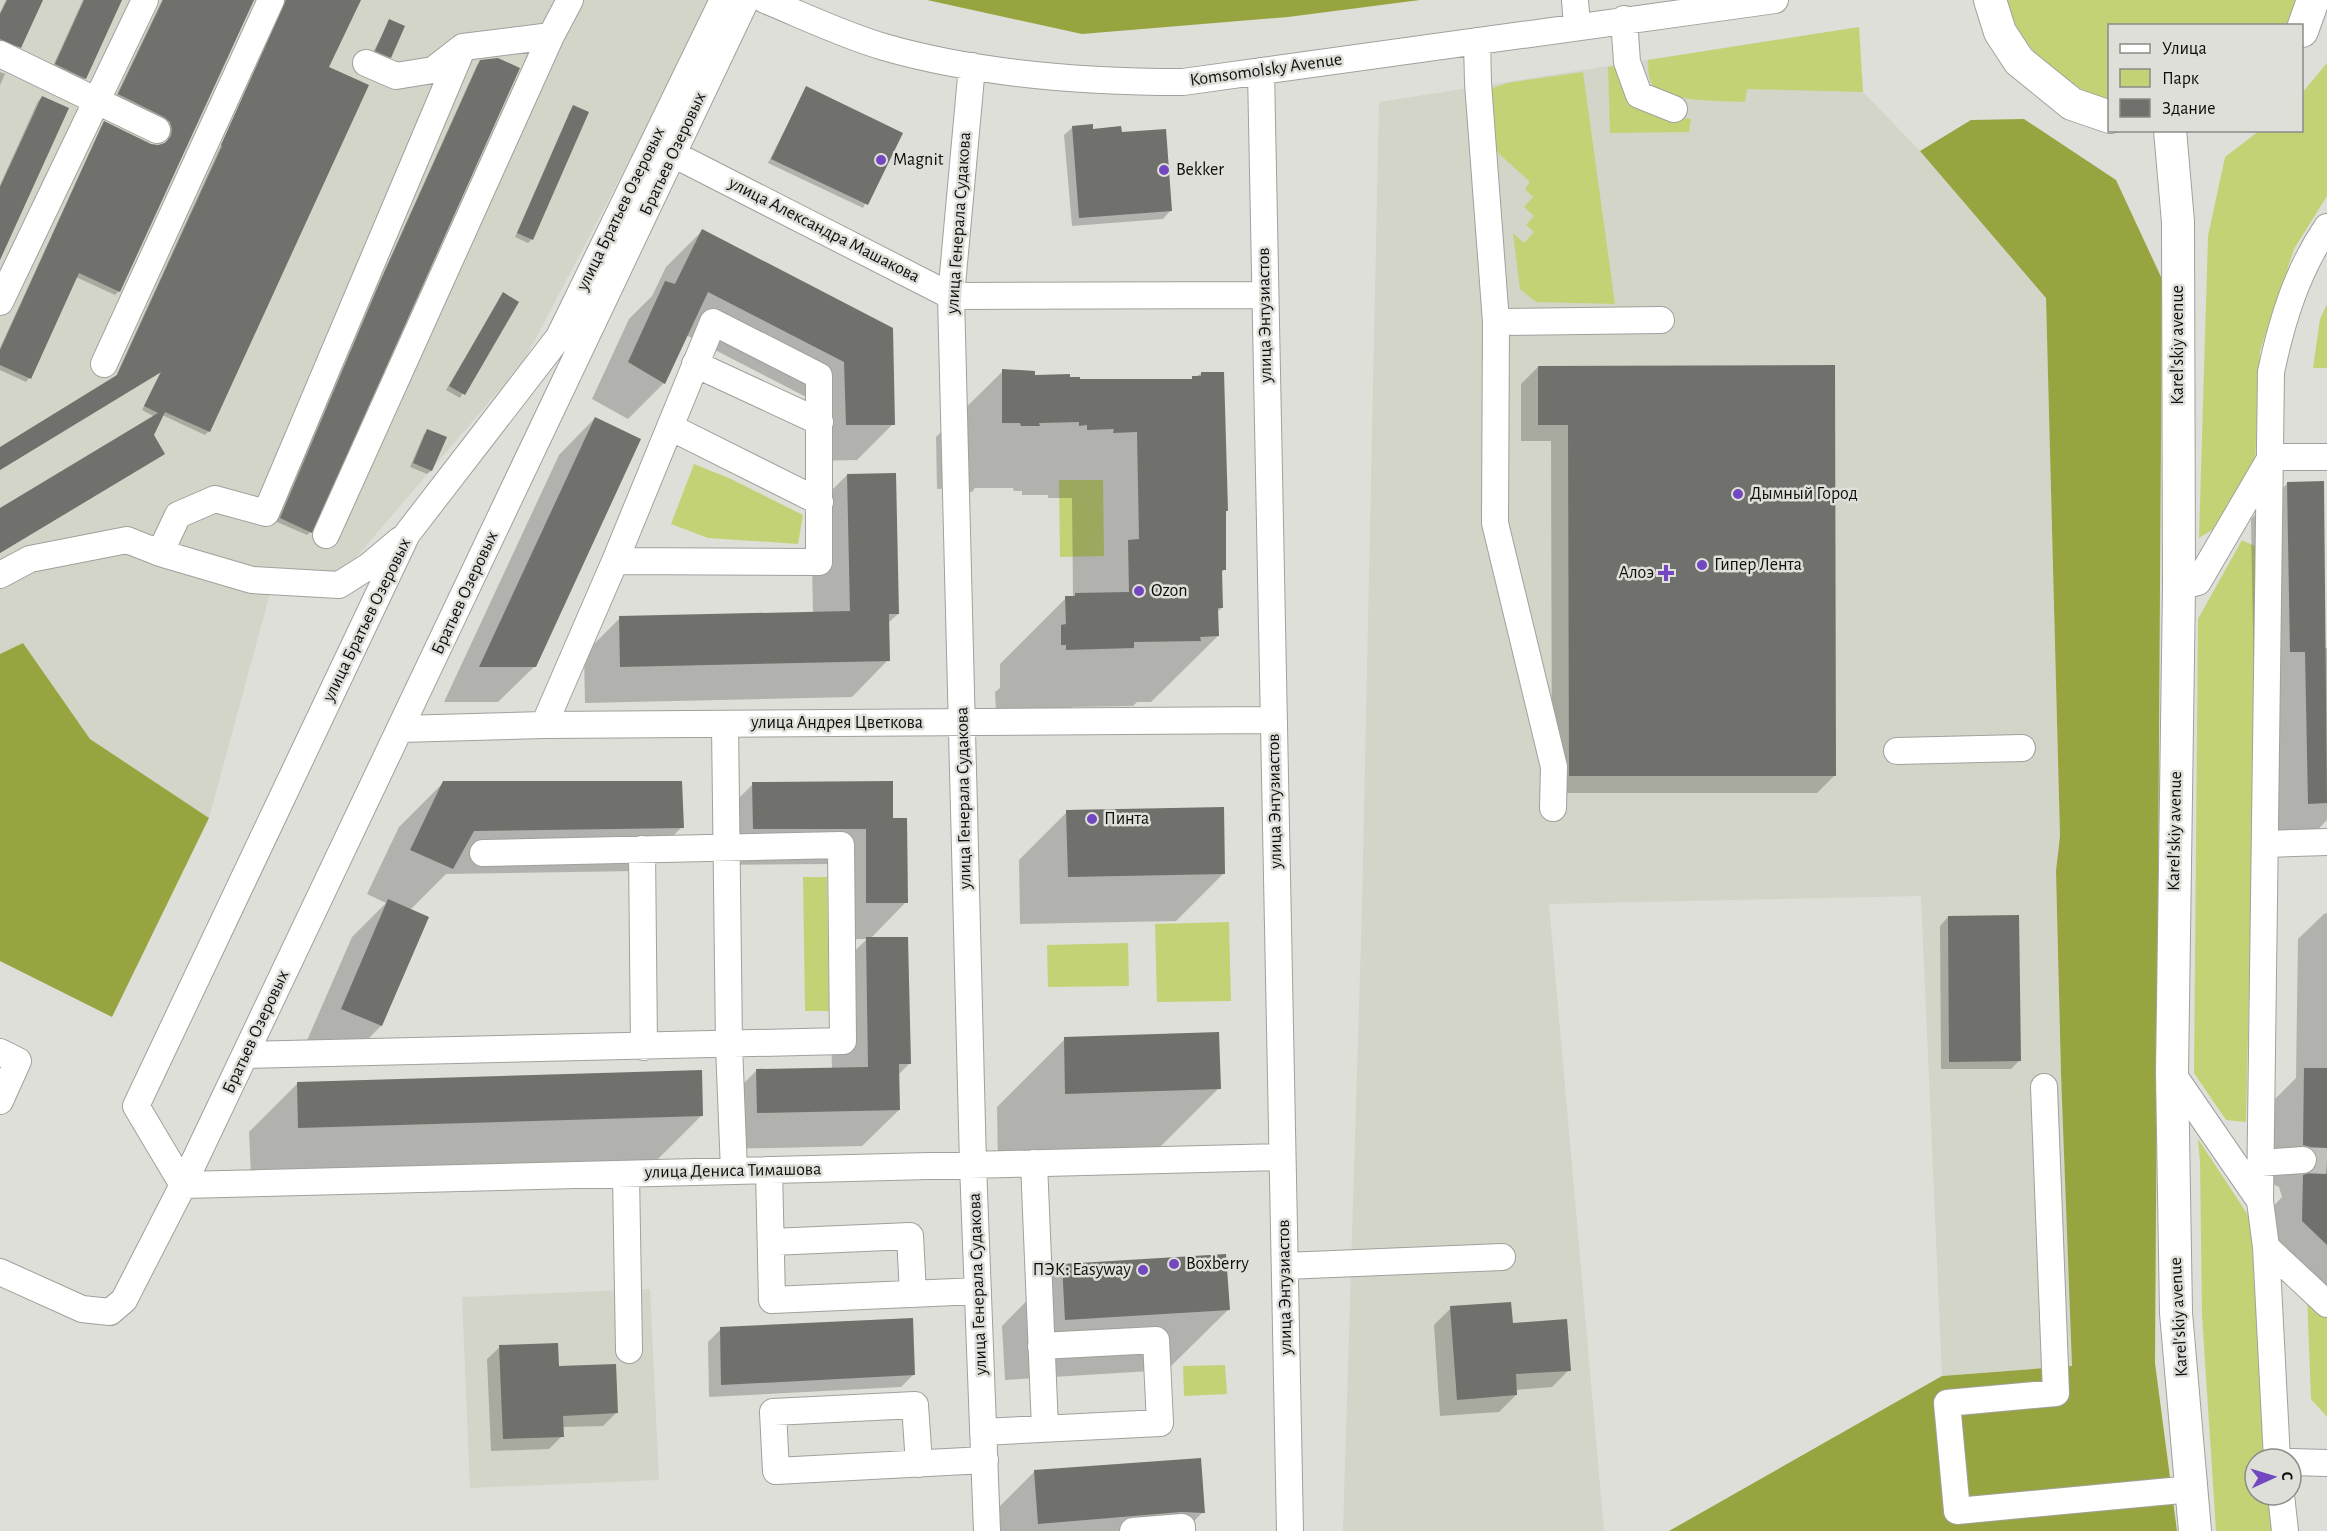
<svg xmlns="http://www.w3.org/2000/svg" width="2327" height="1531" viewBox="0 0 2327 1531" font-family="'Alegreya Sans',sans-serif">
  <style>
    .built { fill: #d2d5c8 }
    .green { fill: #c4d276 }
    .forest { fill: #98a43f }
    .shadow { fill: #0003 }
    .building { fill: #70716c }
    .lines { fill: none; stroke-linecap: round; stroke-linejoin: round }
    .minor-tunnel { stroke: #bfc0ba; stroke-width: 26; stroke-dasharray: 26 13; stroke-linecap: butt }
    .minor-casing { stroke: #a0a19c; stroke-width: 28 }
    .major-casing { stroke: #a0a19c; stroke-width: 34 }
    .minor { stroke: #fff; stroke-width: 26 }
    .major { stroke: #fff; stroke-width: 32 }
    .poi-dot { fill: #7247bf; stroke: #dedfd9; stroke-width: 2 }
    .labels { text-anchor: middle; dominant-baseline: central; stroke-width: 5; stroke-linejoin: round; paint-order: stroke }
    .street-label { font-size: 18px; fill: #0e0f0d; stroke: #dedfd9 }
    .poi-label { font-size: 18px; fill: #0e0f0d; stroke: #dedfd9; text-anchor: start }
  </style>
  <rect width="100%" height="100%" fill="#dedfd9"/>
  <path class="built" d="M0,0H713L524,361L342,574L275,575L209,818L90,739L23,643L0,654Z
    M1859,27L1863,92L1920,151L2046,298L2060,836L2056,871L2061,1074L2072,1366L1942,1376L1921,896L1549,904L1604,1531H1343L1362,908L1379,102Z
    M650,1289L659,1480L470,1488L462,1297Z"/>
  <path class="green" d="M2006,0H2296L2286,25L2110,26L2109,100C2063,87 2019,48 2006,0Z
    M1859,27L1863,92L1747,89L1745,102C1724,101 1669,102 1654,87C1648,81 1648,68 1648,60Z
    M2327,63V196L2294,249L2260,351L2255,464L2212,530L2199,538L2208,236L2225,157L2259,131L2302,130V93Z
    M1620,65C1620,75 1620,90 1627,98C1640,114 1672,116 1691,119L1689,132L1610,133L1608,67Z
    M1583,72L1615,304L1536,302L1520,289L1513,233L1524,243L1534,232L1526,225L1534,216L1524,207L1533,197L1525,189L1530,182L1486,142V98L1493,88L1507,83Z
    M2327,304V368H2313L2320,319Z
    M694,464L731,479L803,515L798,544L708,538L671,524Z
    M1059,480H1103L1104,556L1060,557Z
    M2242,540L2259,548L2246,1122L2226,1120L2194,1073L2198,619Z
    M803,877H827L829,1011H805Z
    M1229,922L1231,1001L1157,1002L1155,924Z
    M1128,943L1129,986L1048,987L1047,945Z
    M2198,1139L2250,1218L2267,1459H2255V1495H2270L2274,1531H2216L2202,1315L2200,1163Z
    M2307,1296L2327,1315V1417L2311,1399Z
    M1225,1365L1227,1394L1184,1396L1183,1366Z"/>
  <path class="forest" d="M927,0H1420L1288,17L1082,34Z
    M2024,119L2116,180L2162,279L2155,1363L2177,1531H1669L1942,1376L2072,1366L2061,1074L2056,871L2060,836L2046,298L1920,151L1971,120Z
    M23,643L90,739L209,818L112,1017L0,961V654Z"/>
  <path class="shadow" d="M6,0H42L16,50L0,44V13Z
    M83,0H120L85,78L81,82L52,68Z
    M162,0H253L119,291L115,295L76,277L29,378L26,382L0,370V348L101,127L105,123L151,145L158,146L168,141L169,134L166,126L115,98Z
    M282,0H359L327,68L209,431L205,435L162,415L153,435L164,454L160,457L0,553V510L155,417L142,410L160,373L0,470V449L115,378L282,11Z
    M390,21V57L386,60L372,54Z
    M481,61L310,532L307,535L277,522L377,287L477,65Z
    M0,72L5,74L0,85Z
    M806,88L901,133L863,208L768,163Z
    M42,97L0,256V185L38,101Z
    M574,107L532,239L528,243L515,237L570,111Z
    M1073,127L1120,134L1171,210L1163,219L1072,226L1064,135Z
    M702,231L891,329L893,424L857,460L810,461L808,398L686,335L664,383L628,419L592,399L629,319L652,296L666,267Z
    M503,294L517,302L460,398L446,390Z
    M1538,367L1834,776L1817,793H1552L1551,441H1521V384Z
    M1003,371L1078,381L1190,380L1202,373L1224,512L1225,569L1221,573L1222,608L1217,612L1218,636L1151,702H1137L1133,706L1072,707L1066,713L996,710L995,692L1000,688V664L1066,598L1073,597L1072,498H1048V495H1022V491H1014L1013,488H975L972,492H955V488L937,489L936,437Z
    M595,418L535,666L498,702H444L559,455Z
    M428,431L445,438L431,471L427,474L410,467L424,434Z
    M847,475L898,614L887,624L888,660L852,697L585,703L584,654L620,618L813,613L811,511Z
    M2288,483L2325,648H2327V820L2309,839H2273L2254,688L2251,519Z
    M443,783L682,827L638,871L446,874L410,910L427,917L381,1026L345,1062L305,1045L352,937L386,903L367,894L399,827Z
    M753,784L892,820L906,902L870,939L909,1064L898,1075L899,1110L862,1146L721,1149L720,1107L756,1071L832,1070L830,975L867,939H831L830,864L717,865V820Z
    M1067,812L1224,873L1176,921L1020,924L1019,860Z
    M2327,913V1318L2267,1257V1213L2282,1197L2279,1187L2267,1181L2268,1106L2296,1078L2298,939L2324,914Z
    M1948,917L2019,1061L2011,1069H1941L1940,926Z
    M1065,1039L1219,1088L1151,1156L998,1162L997,1107Z
    M297,1084L702,1115L654,1163L251,1175L249,1132Z
    M1062,1265L1228,1310L1167,1370L1005,1380L1002,1326Z
    M1451,1308L1511,1324L1569,1370L1552,1387L1515,1390L1516,1395L1499,1412L1440,1416L1434,1325Z
    M721,1329L914,1374L901,1387L709,1397L708,1342Z
    M500,1347L558,1368L616,1413L603,1426L562,1427V1436L549,1449L491,1451L487,1359Z
    M1035,1471L1203,1512L1184,1531H975Z"/>
  <path class="building" d="M7,0H43L21,48L0,39V14Z
    M84,0H122L86,79L55,64Z
    M163,0H254L120,292L79,273L31,379L0,365V350L104,121L151,144L158,145L165,143L171,136L172,129L170,122L164,117L118,94Z
    M286,0H361L329,67L369,85L210,432L165,412L154,435L165,454L0,553V508L158,413L144,406L161,372L0,470V447L117,375L222,146L221,145Z
    M389,19L405,26L391,58L375,51Z
    M498,58L520,68L312,533L280,518L380,282L480,60Z
    M806,86L903,133L868,205L771,159Z
    M42,96L69,108L0,260V187Z
    M573,105L589,112L533,240L517,233Z
    M1093,124V129L1121,126L1122,132L1166,129L1172,211L1079,218L1072,126Z
    M702,229L893,328L895,425H846L844,362L708,292L665,384L628,362L665,281L675,284Z
    M503,292L519,302L465,395L449,386Z
    M1835,365L1836,776H1569L1568,425H1538V366Z
    M1002,369L1035,371V375L1070,374V377H1080V379H1192V376H1201V372H1224L1228,511H1226V570H1222L1223,608H1218L1219,636L1200,637L1201,641L1134,642V648L1066,650V645H1061V625L1066,624L1065,596H1075V593L1129,592L1128,540L1139,539L1137,432L1113,433L1114,429L1087,430V425L1079,426V422L1039,423L1040,426H1021L1020,423H1002Z
    M595,417L641,439L536,667H479Z
    M427,429L447,437L432,471L413,463Z
    M896,473L899,614H889L890,661L620,667L619,616L850,611L847,474Z
    M2324,481L2327,803L2308,804L2305,652H2290L2287,482Z
    M443,781H682L684,828L474,831L453,869L410,850Z
    M893,781V818H907L908,903H866V829H753L752,782Z
    M1224,807L1225,874L1068,877L1066,810Z
    M388,899L429,917L382,1026L341,1009Z
    M2019,915L2021,1061L1949,1062L1948,916Z
    M866,937H908L911,1064H899L900,1110L757,1113L756,1069L868,1067Z
    M1219,1032L1221,1089L1065,1094L1064,1037Z
    M2304,1068H2327V1245L2302,1221L2303,1175L2312,1172L2317,1166L2318,1160L2315,1151L2310,1147L2303,1145Z
    M702,1070L703,1116L298,1128L297,1082Z
    M1226,1254L1230,1310L1065,1320L1062,1264Z
    M1511,1302L1513,1323L1567,1319L1571,1371L1516,1374L1517,1395L1457,1400L1450,1306Z
    M913,1318L915,1375L721,1385L720,1327Z
    M558,1343L559,1366L616,1364L618,1413L563,1416L564,1437L503,1439L499,1345Z
    M1201,1458L1205,1513L1181,1512L1038,1524L1034,1470Z"/>
  <g class="lines">
    <path class="minor-tunnel" d="M2303,1160L2327,1161"/>
    <g class="minor-casing">
      <path id="minor" d="M765,0C804,16 843,35 884,47C978,74 1086,82 1183,82L1775,0
        M1575,0L1577,26
        M1624,19L1627,62L1639,95L1674,109
        M1477,41L1478,83L1496,322L1495,523L1554,767L1553,808
        M0,54L157,130
        M366,63L396,76L433,70L460,49
        M972,66L951,296L973,1165L987,1531
        M1261,71L1290,1531
        M673,154L951,296L1265,295
        M0,302L145,0
        M1496,322L1661,320
        M104,364L271,0
        M695,364L820,422
        M670,427L820,502
        M326,535L551,36
        M160,553L178,515L215,499L266,513L463,47L551,36L570,0
        M0,575L30,559L127,540L160,553L252,580L339,585L369,566L400,540
        M2179,587L2198,582L2271,457H2327
        M725,724L729,1045L734,1171
        M544,725L615,561L819,562V376L713,322L615,561
        M400,729L544,725L1273,720
        M1897,751L2022,748
        M2266,844L2327,842
        M642,849L644,1047
        M0,1052L18,1061L0,1101
        M245,1055L843,1041L841,845L483,853
        M2172,1073L2260,1201
        M2044,1087L2056,1393L1947,1403L1957,1511L2192,1489
        M1034,1163L1045,1428
        M2261,1163L2303,1160
        M769,1170L772,1300L978,1291
        M626,1174L629,1350
        M183,1185L136,1106L407,534L559,337L723,0
        M183,1185L1282,1157
        M771,1242L910,1236L913,1294
        M2266,1247L2327,1304
        M1285,1266L1502,1257
        M0,1272L82,1309L110,1312L124,1300L183,1185L746,0
        M983,1432L1160,1423L1156,1340L1041,1346
        M2277,1459L2266,1247L2260,1201L2271,372C2282,320 2297,271 2327,227
        M2291,1462L2327,1463
        M919,1464L915,1405L773,1412L776,1471L985,1460
        M2281,1495L2285,1531
        M1133,1531L1182,1527V1531"/>
    </g>
    <g class="major-casing">
      <path id="major" d="M1990,0L2000,32L2019,61L2072,104L2110,117
        M2302,31L2313,0
        M2170,130L2178,222L2179,587L2172,1073L2176,1313L2195,1531"/>
    </g>
    <use href="#minor" class="minor"/>
    <use href="#major" class="major"/>
  </g>
  <g class="poi-dot">
    <circle cx="881" cy="160" r="6"/>
    <circle cx="1164" cy="170" r="6"/>
    <circle cx="1738" cy="494" r="6"/>
    <circle cx="1702" cy="565" r="6"/>
    <path d="M1663 564h6v6h6v6h-6v6h-6v-6h-6v-6h6z"/>
    <circle cx="1139" cy="591" r="6"/>
    <circle cx="1092" cy="819" r="6"/>
    <circle cx="1174" cy="1264" r="6"/>
    <circle cx="1143" cy="1270" r="6"/>
  </g>
  <g class="labels">
    <g class="street-label">
      <text transform="translate(1266 70) rotate(-8)">Komsomolsky Avenue</text>
      <text transform="translate(673 154) rotate(-65)">Братьев Озеровых</text>
      <text transform="translate(621 209) rotate(-64)">улица Братьев Озеровых</text>
      <text transform="translate(959 223) rotate(-86)">улица Генерала Судакова</text>
      <text transform="translate(824 230) rotate(27)">улица Александра Машакова</text>
      <text transform="translate(1265 315) rotate(-91)">улица Энтузиастов</text>
      <text transform="translate(2178 345) rotate(-90)">Karel'skiy avenue</text>
      <text transform="translate(465 593) rotate(-65)">Братьев Озеровых</text>
      <text transform="translate(367 620) rotate(-64)">улица Братьев Озеровых</text>
      <text x="837" y="723">улица Андрея Цветкова</text>
      <text transform="translate(964 798) rotate(-91)">улица Генерала Судакова</text>
      <text transform="translate(1275 801) rotate(-91)">улица Энтузиастов</text>
      <text transform="translate(2175 831) rotate(-89)">Karel'skiy avenue</text>
      <text transform="translate(256 1032) rotate(-65)">Братьев Озеровых</text>
      <text transform="translate(733 1171) rotate(-1)">улица Дениса Тимашова</text>
      <text transform="translate(978 1284) rotate(-92)">улица Генерала Судакова</text>
      <text transform="translate(1285 1287) rotate(-91)">улица Энтузиастов</text>
      <text transform="translate(2179 1317) rotate(-93)">Karel'skiy avenue</text>
    </g>
    <g class="poi-label">
      <text x="893" y="160">Magnit</text>
      <text x="1176" y="170">Bekker</text>
      <text x="1750" y="494">Дымный Город</text>
      <text x="1714" y="565">Гипер Лента</text>
      <text x="1654" y="573" text-anchor="end">Алоэ</text>
      <text x="1151" y="591">Ozon</text>
      <text x="1104" y="819">Пинта</text>
      <text x="1186" y="1264">Boxberry</text>
      <text x="1131" y="1270" text-anchor="end">ПЭК: Easyway</text>
    </g>
  </g>
  <rect x="2108" y="24" width="195" height="108" fill="#dedfd9" stroke="#8b8c87" stroke-width="1.5"/>
  <rect x="2120" y="44" width="30" height="9" fill="#ffffff" stroke="#8b8c87" stroke-width="1.5"/>
  <text x="2162" y="54" font-size="18" fill="#0e0f0d">Улица</text>
  <rect x="2120" y="69" width="30" height="18" fill="#c4d276" stroke="#8b8c87" stroke-width="1.5"/>
  <text x="2162" y="84" font-size="18" fill="#0e0f0d">Парк</text>
  <rect x="2120" y="99" width="30" height="18" fill="#70716c" stroke="#8b8c87" stroke-width="1.5"/>
  <text x="2162" y="114" font-size="18" fill="#0e0f0d">Здание</text>
  <g transform="translate(2273 1477) rotate(86)"><circle r="28" fill="#dedfd9" stroke="#8b8c87" stroke-width="1.5"/>
  <path d="M0-4.5L10 22L0 15L-10 22Z" fill="#7247bf"/>
  <text y="-9" font-size="16" font-weight="bold" text-anchor="middle" fill="#0e0f0d">С</text>
  </g>
</svg>
